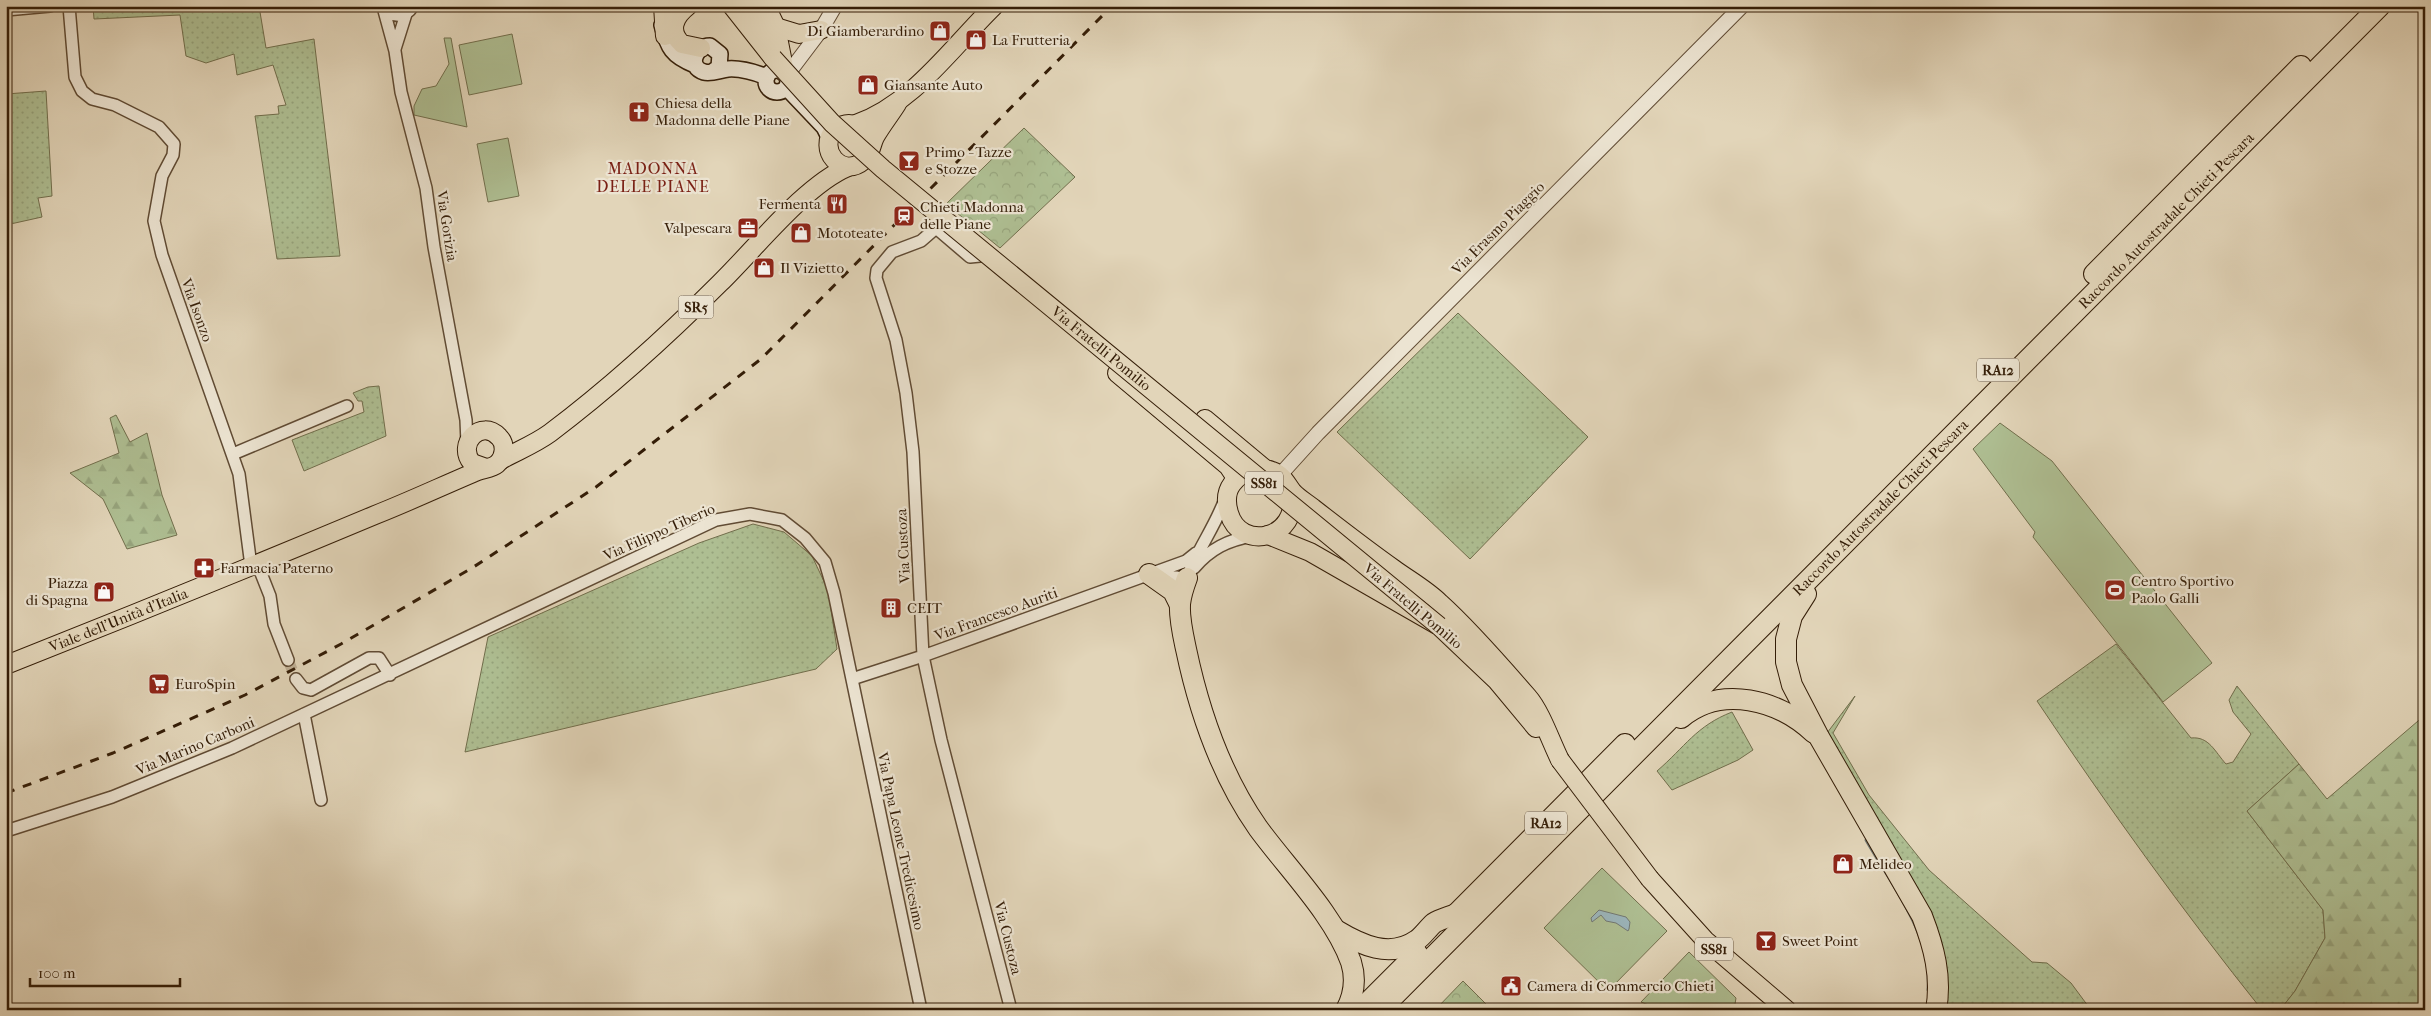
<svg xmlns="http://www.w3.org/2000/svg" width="2431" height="1016" viewBox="0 0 2431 1016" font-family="'IM FELL French Canon',serif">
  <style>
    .grass { fill: url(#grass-dots); stroke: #716e4c }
    .forest { fill: url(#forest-firs); stroke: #716e4c }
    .park { fill: url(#park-crowns); stroke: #716e4c }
    .garden { fill: #aebe92; stroke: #716e4c }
    .water { fill: #9bb5bb; stroke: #727873 }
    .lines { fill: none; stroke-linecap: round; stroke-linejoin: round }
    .stream { stroke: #727873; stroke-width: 3 }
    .minor-tunnel { stroke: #bfb095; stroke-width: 11; stroke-dasharray: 11 5.5; stroke-linecap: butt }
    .minor-casing { stroke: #604b34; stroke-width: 14 }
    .tertiary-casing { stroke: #604b34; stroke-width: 16 }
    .secondary-casing { stroke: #341d07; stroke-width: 18 }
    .primary-casing { stroke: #341d07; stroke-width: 20 }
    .motorway-casing { stroke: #341d07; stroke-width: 22 }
    .minor { stroke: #ece4d2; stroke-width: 11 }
    .tertiary { stroke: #ece4d2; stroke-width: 14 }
    .secondary { stroke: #ece4d2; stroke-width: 15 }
    .primary { stroke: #e2d5b9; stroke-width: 18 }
    .motorway { stroke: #e2d5b9; stroke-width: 20 }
    .rail { stroke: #341d07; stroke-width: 3; stroke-dasharray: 9 9; stroke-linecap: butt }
    .primary-bridge-casing { stroke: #341d07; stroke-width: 20; stroke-linecap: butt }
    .primary-bridge { stroke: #e2d5b9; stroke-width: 18 }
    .labels { text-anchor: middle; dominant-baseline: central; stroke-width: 4.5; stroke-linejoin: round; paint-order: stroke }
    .shield { fill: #ece4d2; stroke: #6b5944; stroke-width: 1 }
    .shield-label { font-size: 14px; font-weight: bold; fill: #341d07 }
    .poi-label { font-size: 15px; fill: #341d07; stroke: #ece4d2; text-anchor: start }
    .street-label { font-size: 15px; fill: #341d07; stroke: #ece4d2 }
    .neighbourhood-label { font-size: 16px; letter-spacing: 1px; fill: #7a1f14; stroke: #ece4d2 }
  </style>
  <defs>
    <pattern id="grass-dots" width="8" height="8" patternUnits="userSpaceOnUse" patternTransform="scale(1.25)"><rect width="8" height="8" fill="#aebe92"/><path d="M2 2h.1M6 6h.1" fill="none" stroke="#96a37c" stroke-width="1.8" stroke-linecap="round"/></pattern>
    <pattern id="forest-firs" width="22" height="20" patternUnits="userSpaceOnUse" patternTransform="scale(1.25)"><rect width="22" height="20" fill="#aebe92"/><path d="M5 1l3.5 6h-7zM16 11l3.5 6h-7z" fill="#96a37c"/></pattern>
    <pattern id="park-crowns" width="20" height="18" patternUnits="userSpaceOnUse" patternTransform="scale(1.25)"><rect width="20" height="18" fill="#aebe92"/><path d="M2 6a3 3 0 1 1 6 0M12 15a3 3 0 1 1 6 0" fill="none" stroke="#96a37c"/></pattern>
  </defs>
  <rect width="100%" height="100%" fill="#e2d5b9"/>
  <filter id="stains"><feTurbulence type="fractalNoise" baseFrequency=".004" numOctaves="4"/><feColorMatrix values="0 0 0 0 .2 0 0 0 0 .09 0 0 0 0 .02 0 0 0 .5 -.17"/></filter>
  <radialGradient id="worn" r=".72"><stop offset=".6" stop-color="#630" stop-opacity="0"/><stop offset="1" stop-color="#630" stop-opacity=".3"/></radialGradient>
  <path class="grass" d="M93,6H259L266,48L314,39L340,256L277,259L255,116L279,114L278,106L286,105L273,65L237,75L234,54L206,63L186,56L180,15L94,19Z
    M46,91L52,196L38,198L42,217L6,225V94Z
    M1458,313L1588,437L1470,559L1337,432Z
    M379,386L386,436L304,471L292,440L364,412L362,401H358L353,393L368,387Z
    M753,524L784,532L812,556L828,590L837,649L816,669L465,752L488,637L699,543Z
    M2116,644L2191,738C2209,736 2215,752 2226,764L2233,762L2251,734L2233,712L2229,700L2237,686L2299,764L2247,811L2323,910L2325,938L2295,991L2280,1010H2262C2182,910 2108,807 2037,701Z
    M1855,696L1833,733L1869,795L1929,870L2032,962L2047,963L2071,983L2091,1010H1945L1947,981L1824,737Z
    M1732,712L1753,750L1738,760L1672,790L1657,771C1685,747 1696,726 1732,712Z"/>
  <path class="forest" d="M116,415L130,442L147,433L162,495L177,535L127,549L103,499L70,473L119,453L110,418Z
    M2425,715V1010H2280L2295,991L2325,938L2323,910L2247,811L2299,764L2327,799Z"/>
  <path class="park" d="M1024,128L1075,177L1000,248L946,204Z
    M1463,981L1492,1010H1435Z"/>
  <path class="garden" d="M512,34L522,84L469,95L459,45Z
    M444,38H451L467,127L414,115V106L422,89L436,86L449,64Z
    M508,138L519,196L488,202L477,144Z
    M2000,423L2052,461L2212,663L2163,702L2033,537L2035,532L1973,449Z
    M1602,868L1667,931L1608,991L1544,928Z
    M1689,952L1736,998L1734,1010H1661L1641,1002Z"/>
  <path class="water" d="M1599,910L1626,917L1630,922L1629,929L1628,931L1616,923L1606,921L1601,915L1592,922L1591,918Z"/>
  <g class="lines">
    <path class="stream" d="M1866,840C1891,884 1933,936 1928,990"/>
    <path class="minor-tunnel" d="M288,660L296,679"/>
    <g class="minor-casing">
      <path id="minor" d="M69,6L75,77L82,91L92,99L115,105L159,127L174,144L173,155L162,176L154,221L162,255L239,474L251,566
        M383,6C391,18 405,19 413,6
        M383,7L395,51L401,92L426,188L434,247L466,420L467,443
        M6,10L50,6
        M395,49L406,14
        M990,255L970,257L936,228L921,241L892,252L877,270L876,278L896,340L906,393L913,452L923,656L941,740L1011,1010
        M233,454L347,406
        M257,563L270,596L274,624L288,660
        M1194,568C1210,549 1228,540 1252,536
        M1153,575L1187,578
        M1187,578C1197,550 1215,527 1225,499
        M296,679L303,688L311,690L369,658H379L390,675
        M852,679L923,656L1186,561L1196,553
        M304,714L321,800
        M6,831L112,797L232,748L716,520L750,514L782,520L805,538L825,562L834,593L921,1010"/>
    </g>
    <g class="tertiary-casing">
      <path id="tertiary" d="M787,75L821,30L835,6
        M1280,475L1318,433L1742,6"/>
    </g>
    <g class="secondary-casing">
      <path id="secondary" d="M662,25C668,48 672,56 695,65
        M766 81a11 11 0 1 1 22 0a11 11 0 1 1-22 0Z
        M712,72L719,67L720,54L710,46C695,46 687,67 704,72C711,74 720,70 728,69C741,68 754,72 767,77
        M787,88L824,127L829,137"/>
    </g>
    <g class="primary-casing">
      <g id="primary">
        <path d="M663,6L665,36"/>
        <path d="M688,6C674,17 668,31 682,44L701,48"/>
        <path d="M732,6L773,58"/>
        <path d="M752,6L766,41"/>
        <path d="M766,6L776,27L785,73"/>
        <path d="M776,27L799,34L821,30"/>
        <path d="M856,124C913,104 951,48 994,6"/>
        <path d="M871,146C868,127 851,118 835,129C816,149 842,179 863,161C871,155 871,145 875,137C882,125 890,115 897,104"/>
        <path d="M1117,373L1228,466L1236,478"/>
        <path d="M1205,419L1265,469"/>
        <path d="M501,460C517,451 535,444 550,433C611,387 666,337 720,283C755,249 805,185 848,167"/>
        <path d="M1292,492C1300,540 1240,552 1229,513C1226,503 1226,492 1232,484C1242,471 1257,465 1272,471C1283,475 1286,483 1292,491C1298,498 1307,503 1313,508C1340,529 1367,550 1394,569C1409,580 1427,590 1440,603C1469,629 1502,667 1528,697C1541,712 1551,742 1560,760"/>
        <path d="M1268,535L1310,552L1439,626L1497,681L1536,728"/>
        <path id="s1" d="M6,665C130,616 253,566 375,515C408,502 440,487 473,473C480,469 491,469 497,464C505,457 506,444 499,437C481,418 456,444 472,463L486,468"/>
        <path d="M1650,879L1705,940L1787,1010"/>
      </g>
    </g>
    <g class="motorway-casing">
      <g id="motorway">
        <path d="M2094,274L2301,66"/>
        <path d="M1149,574L1173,591L1180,605"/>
        <path d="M1187,578C1184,586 1181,595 1180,604C1179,618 1183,635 1186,649C1199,711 1221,775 1258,828C1288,869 1334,915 1351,962C1356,978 1354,995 1346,1010"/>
        <path d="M1806,594L1792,616L1786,639V662L1792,685L1819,737L1922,916C1934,947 1942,977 1936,1010"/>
        <path d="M1681,718C1721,684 1779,700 1814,733"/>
        <path d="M1455,915L1625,744"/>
        <path d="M1336,930C1361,945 1390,959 1417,940C1423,936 1428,928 1434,923C1440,919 1449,917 1456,914"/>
        <path d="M1360,1010L1417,953"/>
        <path id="s2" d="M1380,1010L2380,6"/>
      </g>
    </g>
    <use href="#minor" class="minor"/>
    <use href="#tertiary" class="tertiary"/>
    <use href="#secondary" class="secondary"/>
    <use href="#primary" class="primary"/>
    <use href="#motorway" class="motorway"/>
    <path class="rail" d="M6,793L113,753L245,695L341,644L472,568L596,487L761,359L1112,6"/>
    <g class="primary-bridge-casing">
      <g id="primary-bridge">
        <path id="s3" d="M773,58L832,123L883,169L1439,626"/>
        <path d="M1560,760L1650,879"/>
      </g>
    </g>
    <use href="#primary-bridge" class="primary-bridge"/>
  </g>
  <defs>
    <g id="shop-square" transform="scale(1.125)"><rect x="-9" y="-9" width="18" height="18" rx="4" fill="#8f2418" stroke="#ece4d2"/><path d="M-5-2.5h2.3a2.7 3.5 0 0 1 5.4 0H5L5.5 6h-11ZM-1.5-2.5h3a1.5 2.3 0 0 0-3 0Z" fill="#fff"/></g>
    <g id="church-square" transform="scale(1.125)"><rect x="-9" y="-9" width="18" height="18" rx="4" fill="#8f2418" stroke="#ece4d2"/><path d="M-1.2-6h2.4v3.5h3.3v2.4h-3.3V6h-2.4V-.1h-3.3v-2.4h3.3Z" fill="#fff"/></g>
    <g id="bar-square" transform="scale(1.125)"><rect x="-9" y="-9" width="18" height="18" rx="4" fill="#8f2418" stroke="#ece4d2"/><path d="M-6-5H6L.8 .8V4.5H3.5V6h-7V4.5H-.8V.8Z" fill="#fff"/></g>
    <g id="restaurant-square" transform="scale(1.125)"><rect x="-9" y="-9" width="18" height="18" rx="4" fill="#8f2418" stroke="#ece4d2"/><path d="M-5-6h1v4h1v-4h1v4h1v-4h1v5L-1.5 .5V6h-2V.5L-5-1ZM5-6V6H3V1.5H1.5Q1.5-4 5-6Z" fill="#fff"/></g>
    <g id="station-square" transform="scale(1.125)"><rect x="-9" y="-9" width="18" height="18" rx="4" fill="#8f2418" stroke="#ece4d2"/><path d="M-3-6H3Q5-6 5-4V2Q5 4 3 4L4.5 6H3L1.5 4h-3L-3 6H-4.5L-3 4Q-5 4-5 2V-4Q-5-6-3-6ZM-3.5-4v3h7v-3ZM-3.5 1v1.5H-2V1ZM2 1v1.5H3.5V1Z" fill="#fff"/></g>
    <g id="office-square" transform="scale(1.125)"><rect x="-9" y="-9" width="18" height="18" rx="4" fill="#8f2418" stroke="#ece4d2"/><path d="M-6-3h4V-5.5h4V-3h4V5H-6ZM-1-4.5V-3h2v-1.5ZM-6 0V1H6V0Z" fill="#fff"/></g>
    <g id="pharmacy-square" transform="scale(1.125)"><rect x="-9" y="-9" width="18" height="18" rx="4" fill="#8f2418" stroke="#ece4d2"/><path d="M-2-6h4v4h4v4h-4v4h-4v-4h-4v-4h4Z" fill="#fff"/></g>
    <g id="stadium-square" transform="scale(1.125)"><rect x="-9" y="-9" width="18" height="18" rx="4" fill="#8f2418" stroke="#ece4d2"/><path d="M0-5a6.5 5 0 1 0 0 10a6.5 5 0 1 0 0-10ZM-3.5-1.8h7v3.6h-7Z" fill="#fff"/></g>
    <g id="building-square" transform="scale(1.125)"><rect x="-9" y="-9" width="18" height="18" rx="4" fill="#8f2418" stroke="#ece4d2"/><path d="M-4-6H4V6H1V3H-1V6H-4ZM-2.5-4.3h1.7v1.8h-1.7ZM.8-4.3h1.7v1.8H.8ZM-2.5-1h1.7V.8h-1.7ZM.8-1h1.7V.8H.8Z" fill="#fff"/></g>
    <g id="supermarket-square" transform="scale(1.125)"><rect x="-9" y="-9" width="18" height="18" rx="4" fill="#8f2418" stroke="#ece4d2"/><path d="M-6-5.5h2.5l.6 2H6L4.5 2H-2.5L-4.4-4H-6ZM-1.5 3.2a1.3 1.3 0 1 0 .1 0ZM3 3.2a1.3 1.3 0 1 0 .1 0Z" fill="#fff"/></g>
    <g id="civic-square" transform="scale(1.125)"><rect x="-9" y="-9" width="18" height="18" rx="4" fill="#8f2418" stroke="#ece4d2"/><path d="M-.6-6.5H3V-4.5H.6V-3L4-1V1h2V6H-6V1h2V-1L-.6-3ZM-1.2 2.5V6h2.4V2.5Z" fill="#fff"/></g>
  </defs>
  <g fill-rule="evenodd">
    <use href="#shop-square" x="940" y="31"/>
    <use href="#shop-square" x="976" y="40"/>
    <use href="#shop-square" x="868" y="85"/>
    <use href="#church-square" x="639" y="112"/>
    <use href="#bar-square" x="909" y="161"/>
    <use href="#restaurant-square" x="837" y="204"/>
    <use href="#station-square" x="904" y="216"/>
    <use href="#office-square" x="748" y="228"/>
    <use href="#shop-square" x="801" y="233"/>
    <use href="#shop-square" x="764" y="268"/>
    <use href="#pharmacy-square" x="204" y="568"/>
    <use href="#stadium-square" x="2115" y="590"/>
    <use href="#shop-square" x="104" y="592"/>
    <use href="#building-square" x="891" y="608"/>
    <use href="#supermarket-square" x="159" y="684"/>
    <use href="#shop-square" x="1843" y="864"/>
    <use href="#bar-square" x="1766" y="941"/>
    <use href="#civic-square" x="1511" y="986"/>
  </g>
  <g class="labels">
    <g class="shield">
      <rect x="678.5" y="295.5" width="35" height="23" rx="4"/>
      <rect x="1977" y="358.5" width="42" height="23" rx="4"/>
      <rect x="1245" y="471.5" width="38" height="23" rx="4"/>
      <rect x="1525" y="811.5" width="42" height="23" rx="4"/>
      <rect x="1695" y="937.5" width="38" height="23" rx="4"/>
    </g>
    <g class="shield-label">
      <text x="696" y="307">SR5</text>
      <text x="1998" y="370">RA12</text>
      <text x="1264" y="483">SS81</text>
      <text x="1546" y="823">RA12</text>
      <text x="1714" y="949">SS81</text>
    </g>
    <g class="poi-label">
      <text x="924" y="31" text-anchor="end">Di Giamberardino</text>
      <text x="992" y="40">La Frutteria</text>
      <text x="884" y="85">Giansante Auto</text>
      <text x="655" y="103">Chiesa della<tspan x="655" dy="17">Madonna delle Piane</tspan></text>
      <text x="925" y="152">Primo - Tazze<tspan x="925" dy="17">e Stozze</tspan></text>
      <text x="821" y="204" text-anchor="end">Fermenta</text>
      <text x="920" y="207">Chieti Madonna<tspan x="920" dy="17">delle Piane</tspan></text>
      <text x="732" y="228" text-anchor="end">Valpescara</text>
      <text x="817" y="233">Mototeate</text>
      <text x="780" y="268">Il Vizietto</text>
      <text x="220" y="568">Farmacia Paterno</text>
      <text x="2131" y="581">Centro Sportivo<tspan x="2131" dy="17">Paolo Galli</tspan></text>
      <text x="88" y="583" text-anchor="end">Piazza<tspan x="88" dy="17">di Spagna</tspan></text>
      <text x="907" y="608">CEIT</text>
      <text x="175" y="684">EuroSpin</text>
      <text x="1859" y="864">Melideo</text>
      <text x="1782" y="941">Sweet Point</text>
      <text x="1527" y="986">Camera di Commercio Chieti</text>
    </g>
    <g class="street-label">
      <text stroke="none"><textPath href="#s2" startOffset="1114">Raccordo Autostradale Chieti-Pescara</textPath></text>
      <text transform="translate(447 226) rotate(81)">Via Gorizia</text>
      <text transform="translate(1498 228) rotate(-45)">Via Erasmo Piaggio</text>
      <text transform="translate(197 310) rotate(70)">Via Isonzo</text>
      <text stroke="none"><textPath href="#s3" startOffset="439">Via Fratelli Pomilio</textPath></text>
      <text stroke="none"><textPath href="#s2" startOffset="709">Raccordo Autostradale Chieti-Pescara</textPath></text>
      <text transform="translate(659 532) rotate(-24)">Via Filippo Tiberio</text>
      <text transform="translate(903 546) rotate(-93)">Via Custoza</text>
      <text transform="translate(1413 606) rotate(40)">Via Fratelli Pomilio</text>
      <text transform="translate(996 614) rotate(-20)">Via Francesco Auriti</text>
      <text stroke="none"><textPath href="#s1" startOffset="121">Viale dell'Unità d'Italia</textPath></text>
      <text transform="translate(195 746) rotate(-23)">Via Marino Carboni</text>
      <text transform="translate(901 841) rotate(78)">Via Papa Leone Tredicesimo</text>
      <text transform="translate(1008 938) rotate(76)">Via Custoza</text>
    </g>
    <g class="neighbourhood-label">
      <text x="653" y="168">MADONNA<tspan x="653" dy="18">DELLE PIANE</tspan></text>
    </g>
  </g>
  <rect width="2431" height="1016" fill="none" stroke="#e2d5b9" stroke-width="25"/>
  <rect x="8" y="8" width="2416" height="1001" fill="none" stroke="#341d07" stroke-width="2.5"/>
  <rect x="12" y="12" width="2406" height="991" fill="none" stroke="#341d07"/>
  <path d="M30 978v8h150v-8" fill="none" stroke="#341d07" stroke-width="2.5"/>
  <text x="38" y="978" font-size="15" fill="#341d07" stroke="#ece4d2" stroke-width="4" paint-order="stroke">100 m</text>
  <rect width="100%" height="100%" filter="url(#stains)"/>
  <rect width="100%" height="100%" fill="url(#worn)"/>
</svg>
